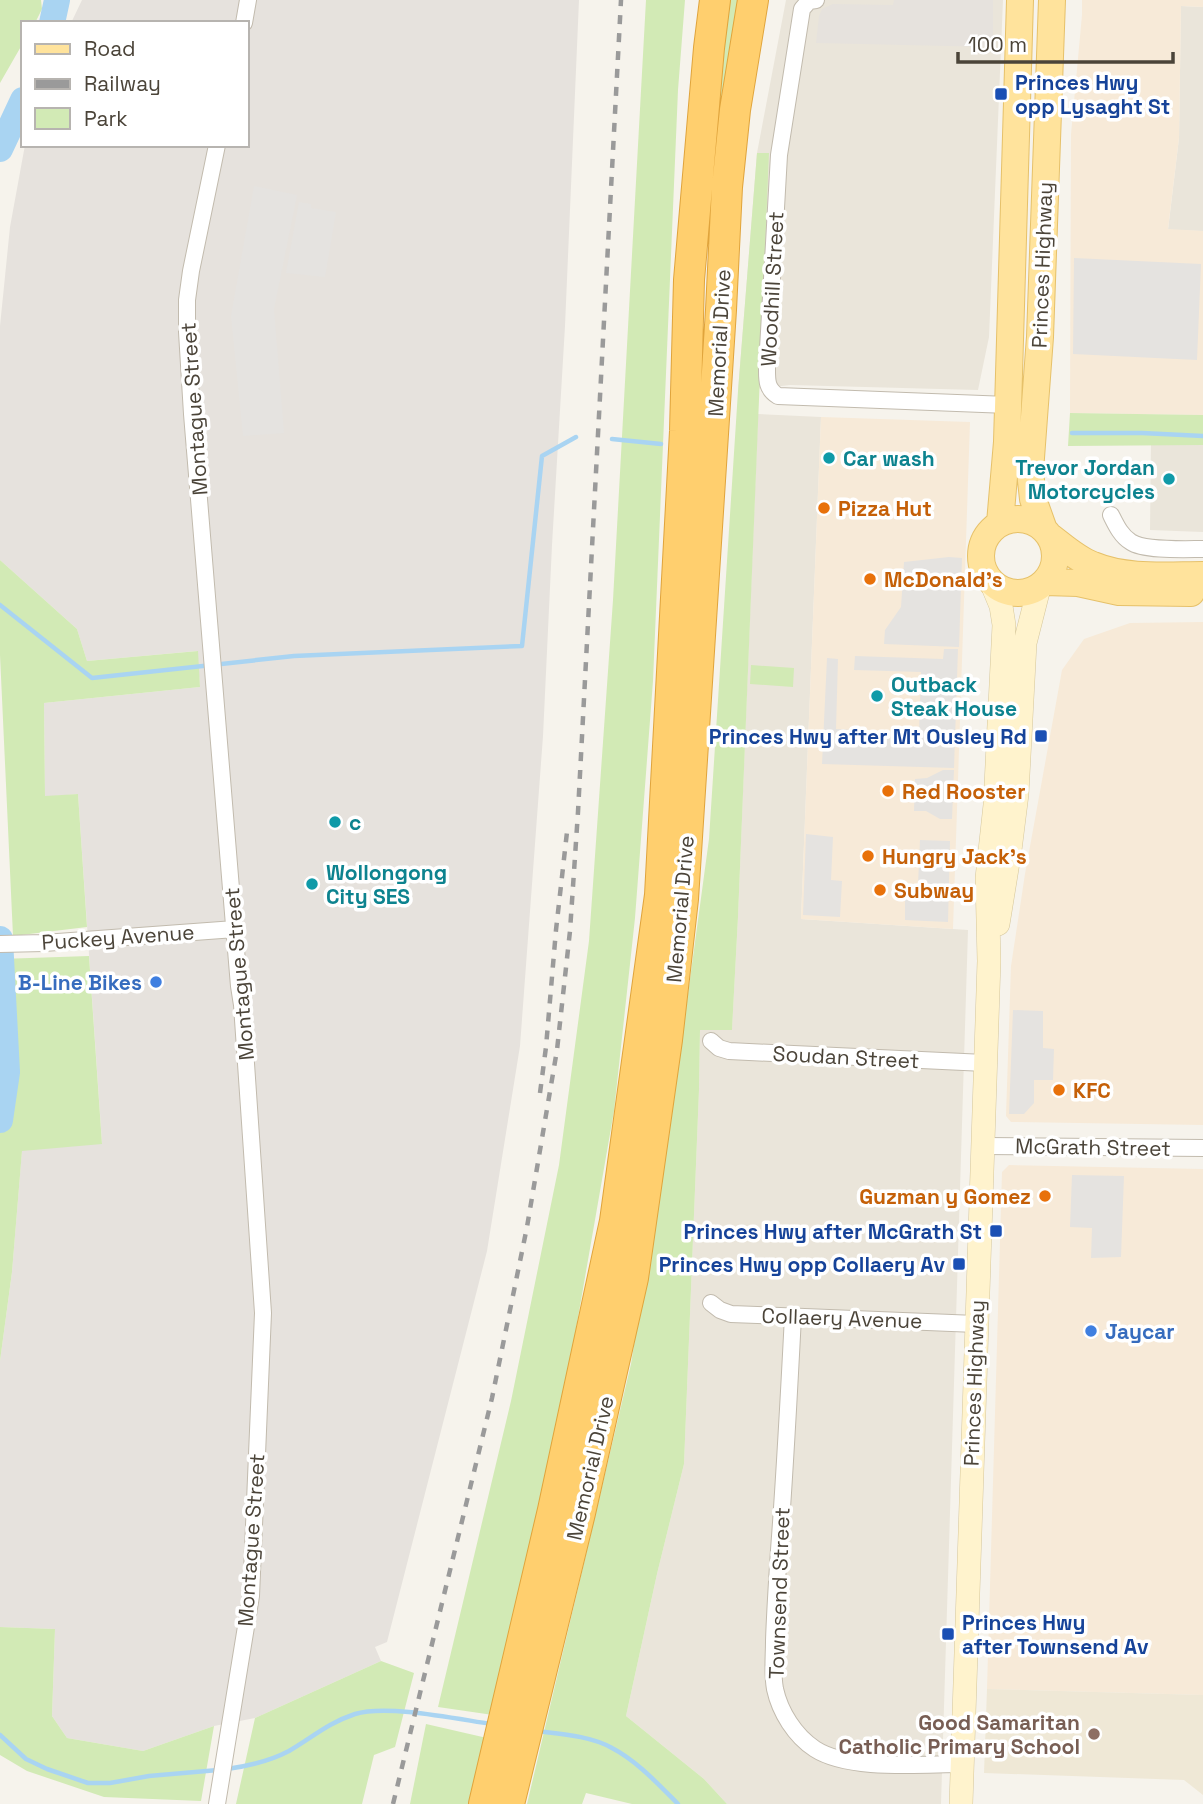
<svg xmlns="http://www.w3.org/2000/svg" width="1203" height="1804" viewBox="0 0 1203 1804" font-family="'Space Grotesk',sans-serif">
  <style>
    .residential { fill: #eae5da }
    .commercial { fill: #f7ead8 }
    .industrial { fill: #e6e2dd }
    .education { fill: #efe8d6 }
    .green { fill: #d2eab5 }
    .parking { fill: #e5e3e0 }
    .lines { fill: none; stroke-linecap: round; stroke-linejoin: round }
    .stream { stroke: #a9d4f2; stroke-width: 4.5 }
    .river { stroke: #a9d4f2; stroke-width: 26 }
    .minor-casing { stroke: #c2bbae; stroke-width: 18 }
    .secondary-casing { stroke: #d6c79b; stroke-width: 24 }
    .primary-casing { stroke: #e6c16a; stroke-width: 28 }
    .motorway-casing { stroke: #e0a43c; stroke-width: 32 }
    .minor { stroke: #fff; stroke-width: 16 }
    .secondary { stroke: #fff3cd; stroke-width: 23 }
    .primary { stroke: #ffe39c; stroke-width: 26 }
    .motorway { stroke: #ffcf6e; stroke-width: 30 }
    .rail { stroke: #9a9a9a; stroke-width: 4.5; stroke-dasharray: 9 9; stroke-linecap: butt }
    .transit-dot { fill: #1a4fb4; stroke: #fff; stroke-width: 2.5 }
    .culture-dot { fill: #0f9aa8; stroke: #fff; stroke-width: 2.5 }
    .food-dot { fill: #e8710a; stroke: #fff; stroke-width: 2.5 }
    .shop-dot { fill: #3f7fe0; stroke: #fff; stroke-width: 2.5 }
    .education-dot { fill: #8d6e63; stroke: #fff; stroke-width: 2.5 }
    .labels { text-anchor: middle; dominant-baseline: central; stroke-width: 7; stroke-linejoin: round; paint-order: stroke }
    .transit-label { font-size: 21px; font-weight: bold; fill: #164399; stroke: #fff; text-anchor: end }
    .street-label { font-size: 21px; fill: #4b4439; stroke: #fff }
    .culture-label { font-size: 21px; font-weight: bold; fill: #0d838f; stroke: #fff; text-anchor: start }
    .food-label { font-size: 21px; font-weight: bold; fill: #c56008; stroke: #fff; text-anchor: start }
    .shop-label { font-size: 21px; font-weight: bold; fill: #366cbe; stroke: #fff; text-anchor: end }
    .education-label { font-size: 21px; font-weight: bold; fill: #785e54; stroke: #fff; text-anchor: end }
  </style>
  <rect width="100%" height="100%" fill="#f6f3ec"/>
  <path class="residential" d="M786,0H1003L989,337L978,390L790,385L738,391L757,153Z
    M1181,6L1203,7V231L1168,230L1179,138Z
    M758,414L821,417L801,919L968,930L941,1804H727L704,1779L626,1716L657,1574L684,1464L699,1090L700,1029H732L738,917Z
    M1151,443L1203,444V532L1150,530Z"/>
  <path class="commercial" d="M1082,0H1203V7L1181,6L1179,138L1168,229L1203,231V415L1070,413L1071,134L1082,15Z
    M821,417L970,422L953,929L801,919Z
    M1203,622V1125L1011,1122L1006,1116L1011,966L1025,874L1062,670L1084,639L1130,623Z
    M1009,1165L1203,1169V1695L987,1689L1002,1172Z"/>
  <path class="industrial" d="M82,0H579L565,326L552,545L543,736L520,1046L487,1251L387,1642L375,1647L381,1661L255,1718L214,1726L143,1751L67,1738L52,1716L55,1629L0,1627V1361L12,1272L22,1150L102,1143L78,794L45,797L44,703L200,687L197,651L87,661L77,629L0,560V326L10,227L25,145H247V23H71Z
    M894,0H993V47L816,43L819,16L822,9L833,4L893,5Z"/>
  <path class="education" d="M987,1689L1203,1695V1795L1184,1780L984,1773Z"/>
  <path class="green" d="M0,0H41L42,9L35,23H23V43L0,83Z
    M646,0H685L678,90L653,681L635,918L614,1111L554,1455L493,1715L438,1707L511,1401L559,1165L589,941L613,600Z
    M724,0H745L718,212H707Z
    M757,153H769L738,917L732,1030H700L699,1090L684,1464L657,1574L626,1716L704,1779L727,1804H632L586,1793L582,1804H527L631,1364L682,1038L709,839L738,391Z
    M1070,413L1203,415V445L1068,446Z
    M0,560L77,629L87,661L198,651L200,687L44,703L45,796L78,794L87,927L13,936L0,655Z
    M751,665L794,668L793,687L750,684Z
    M89,956L102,1144L22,1151L12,1272L0,1361V959Z
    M0,1627L55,1629L52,1716L67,1738L143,1751L214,1726L201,1801L104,1797L27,1771L0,1755Z
    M381,1661L414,1673L395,1747L374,1755L362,1804H236L255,1718Z
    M426,1724L487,1738L471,1804H410Z"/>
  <path class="parking" d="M254,186L297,195L274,309L284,433L243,436L231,316Z
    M299,202L311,204V208L336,212L325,277L286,273Z
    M1074,258L1201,264L1197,360L1073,354Z
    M949,557L962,558L959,647L884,644L885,630L901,607L904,562Z
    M944,649H958L954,768L822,764L827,658L838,659L836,729L919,733L921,672L854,670L855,656L943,659Z
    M943,770H954L952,819H940L926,811H914L915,779L927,778Z
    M806,834L833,837L831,880L842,881L840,917L803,915Z
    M920,840L950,841L948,922L905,920V885H918Z
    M1013,1010L1043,1011V1048L1054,1049L1053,1080H1034V1103L1024,1114H1009Z
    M1072,1175L1124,1176L1121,1257L1091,1258L1092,1228L1070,1227Z"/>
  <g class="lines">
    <path class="stream" d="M1072,433H1142L1203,436
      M612,439L661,444
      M0,605L92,678L294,656L522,646L542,456L576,437
      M537,1731C561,1734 591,1736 612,1748C637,1761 658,1784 678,1804
      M0,1735L26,1759L47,1769L88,1783H110L149,1776L218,1770
      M227,1769C249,1766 270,1761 289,1751C313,1737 328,1723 355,1714C387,1704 457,1719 491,1724"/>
    <path class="river" d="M52,23L57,0
      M0,149L23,100
      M0,939L7,1072L0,1120"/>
    <g class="minor-casing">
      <path id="minor" d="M816,0L809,1L802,9L779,155L767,367C767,379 766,389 778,396L1008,405
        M244,23L248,0
        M217,145L191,271L187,300V332L192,414L239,986L242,1005L263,1313L251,1596L217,1804
        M1111,515C1116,525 1121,536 1131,542C1144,551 1186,549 1203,549
        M0,944L44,943L235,929
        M711,1041L719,1048L729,1051L985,1063
        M982,1146L1203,1148
        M711,1303L720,1310L731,1314L976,1324
        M793,1316C789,1394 785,1472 779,1550C777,1581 775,1611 774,1641C774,1657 772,1673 775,1689C780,1712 795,1736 815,1749C849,1771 921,1764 962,1764"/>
    </g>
    <g class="secondary-casing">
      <path id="secondary" d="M998,924L1010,850L1017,794L1025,643L1039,588
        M961,1804L989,961L987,878L995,805L1004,625L1001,606L991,582"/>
    </g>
    <g class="primary-casing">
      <path id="primary" d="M981 556a37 37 0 1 1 74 0a37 37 0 1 1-74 0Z
        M1000,523L1007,442L1020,0
        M1043,527L1033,499L1030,471L1040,337L1052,0
        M1051,537C1064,547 1077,559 1093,565C1126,579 1167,575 1203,575
        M1045,582L1078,583L1119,592L1191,593"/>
    </g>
    <g class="motorway-casing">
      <path id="motorway" d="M484,1804L553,1510L615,1221L660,895L685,431L689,280L709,48L715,0
        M509,1804L580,1513L633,1278L667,1040L683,899L721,310L727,187L735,110L753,0"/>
    </g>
    <use href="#minor" class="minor"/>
    <use href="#secondary" class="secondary"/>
    <use href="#primary" class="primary"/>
    <use href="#motorway" class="motorway"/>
    <path class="rail" d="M540,1093L546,1047L556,930L567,832
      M393,1804L492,1398L527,1227L557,1050L570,931L578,812L621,0"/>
  </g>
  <g class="transit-dot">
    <rect x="994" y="87" width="14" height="14" rx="3.5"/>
    <rect x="1034" y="729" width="14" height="14" rx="3.5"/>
    <rect x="989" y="1224" width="14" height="14" rx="3.5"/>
    <rect x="952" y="1257" width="14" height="14" rx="3.5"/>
    <rect x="941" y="1627" width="14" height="14" rx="3.5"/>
  </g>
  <g class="culture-dot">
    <circle cx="829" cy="458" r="7"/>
    <circle cx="1169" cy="479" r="7"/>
    <circle cx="877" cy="696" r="7"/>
    <circle cx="335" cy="822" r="7"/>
    <circle cx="312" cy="884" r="7"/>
  </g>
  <g class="food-dot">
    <circle cx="824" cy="508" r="7"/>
    <circle cx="870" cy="579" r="7"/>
    <circle cx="888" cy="791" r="7"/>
    <circle cx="868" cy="856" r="7"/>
    <circle cx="880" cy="890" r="7"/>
    <circle cx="1059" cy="1090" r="7"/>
    <circle cx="1045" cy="1196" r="7"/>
  </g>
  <g class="shop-dot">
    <circle cx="156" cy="982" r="7"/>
    <circle cx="1091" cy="1331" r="7"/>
  </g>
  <circle class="education-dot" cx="1094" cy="1734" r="7"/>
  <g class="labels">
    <g class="transit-label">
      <text x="1015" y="82" text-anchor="start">Princes Hwy<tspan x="1015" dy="24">opp Lysaght St</tspan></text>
      <text x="1027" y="736">Princes Hwy after Mt Ousley Rd</text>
      <text x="982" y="1231">Princes Hwy after McGrath St</text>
      <text x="945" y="1264">Princes Hwy opp Collaery Av</text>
      <text x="962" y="1622" text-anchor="start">Princes Hwy<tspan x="962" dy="24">after Townsend Av</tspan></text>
    </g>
    <g class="street-label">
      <text transform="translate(1042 265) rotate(-88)">Princes Highway</text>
      <text transform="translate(772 289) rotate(-87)">Woodhill Street</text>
      <text transform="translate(719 343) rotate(-87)">Memorial Drive</text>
      <text transform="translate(194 409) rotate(-94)">Montague Street</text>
      <text transform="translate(680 909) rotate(-85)">Memorial Drive</text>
      <text transform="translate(118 937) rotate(-4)">Puckey Avenue</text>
      <text transform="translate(239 974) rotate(-95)">Montague Street</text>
      <text transform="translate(846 1057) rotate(3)">Soudan Street</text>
      <text transform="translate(1093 1147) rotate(1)">McGrath Street</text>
      <text transform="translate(842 1318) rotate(2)">Collaery Avenue</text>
      <text transform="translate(974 1383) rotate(-88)">Princes Highway</text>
      <text transform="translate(590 1468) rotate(-77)">Memorial Drive</text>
      <text transform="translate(251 1540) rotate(-86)">Montague Street</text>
      <text transform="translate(779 1593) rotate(-88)">Townsend Street</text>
    </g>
    <g class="culture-label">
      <text x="843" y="458">Car wash</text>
      <text x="1155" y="467" text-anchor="end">Trevor Jordan<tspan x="1155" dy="24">Motorcycles</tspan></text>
      <text x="891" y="684">Outback<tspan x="891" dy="24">Steak House</tspan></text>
      <text x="349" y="822">c</text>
      <text x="326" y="872">Wollongong<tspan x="326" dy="24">City SES</tspan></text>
    </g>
    <g class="food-label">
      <text x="838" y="508">Pizza Hut</text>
      <text x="884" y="579">McDonald's</text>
      <text x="902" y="791">Red Rooster</text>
      <text x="882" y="856">Hungry Jack's</text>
      <text x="894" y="890">Subway</text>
      <text x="1073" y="1090">KFC</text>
      <text x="1031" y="1196" text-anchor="end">Guzman y Gomez</text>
    </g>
    <g class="shop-label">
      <text x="142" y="982">B-Line Bikes</text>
      <text x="1105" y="1331" text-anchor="start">Jaycar</text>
    </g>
    <g class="education-label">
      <text x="1080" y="1722">Good Samaritan<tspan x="1080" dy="24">Catholic Primary School</tspan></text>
    </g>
  </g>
  <rect x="21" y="21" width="228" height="126" fill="#ffffff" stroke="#b7b4b0" stroke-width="2"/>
  <rect x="35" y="44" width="35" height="10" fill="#ffe39c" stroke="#b7b4b0" stroke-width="2"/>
  <text x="84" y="56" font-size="21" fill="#4b4439">Road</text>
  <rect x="35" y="79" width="35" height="10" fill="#9a9a9a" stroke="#b7b4b0" stroke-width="2"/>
  <text x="84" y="91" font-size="21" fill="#4b4439">Railway</text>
  <rect x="35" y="108" width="35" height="21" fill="#d2eab5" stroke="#b7b4b0" stroke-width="2"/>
  <text x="84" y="126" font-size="21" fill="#4b4439">Park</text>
  <path d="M958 52v10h215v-10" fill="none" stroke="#4b4439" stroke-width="3.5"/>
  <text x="968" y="52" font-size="21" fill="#4b4439" stroke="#ffffff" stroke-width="5" paint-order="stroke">100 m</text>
</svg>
